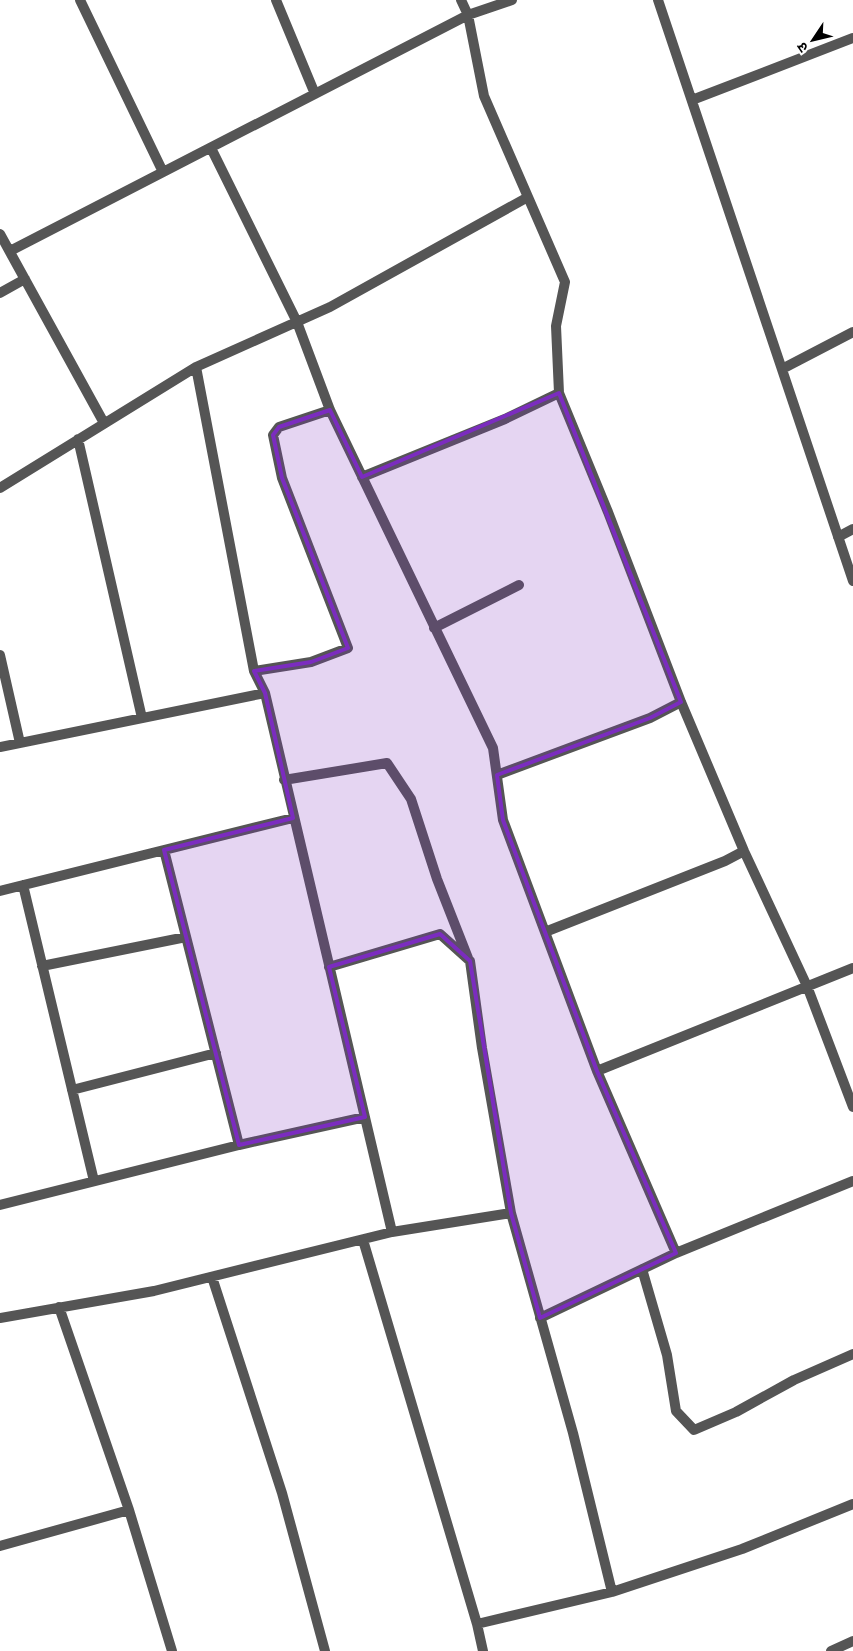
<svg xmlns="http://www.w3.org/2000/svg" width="853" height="1651" viewBox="0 0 853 1651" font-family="Overpass,'Noto Sans Devanagari',sans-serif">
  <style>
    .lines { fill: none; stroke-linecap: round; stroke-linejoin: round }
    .minor { stroke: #555; stroke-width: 10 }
    .marked { fill: #7b2cbf; fill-opacity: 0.2; stroke: #7b2cbf; stroke-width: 4; stroke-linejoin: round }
  </style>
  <rect width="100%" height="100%" fill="#fff"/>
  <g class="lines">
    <path class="minor" d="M80,0L163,172
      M276,0L315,94
      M461,0L468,15L484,96L565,282L556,326L559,393L608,512L681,702L744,851L807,986L853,1107
      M658,0L853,581
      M692,100L853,38
      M211,148L297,322L330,410L493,748L503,820L597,1071L676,1253
      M0,234L104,423
      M10,251L468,15L512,0
      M0,293L25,279
      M196,367L254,671L265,693L392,1232
      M782,369L853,332
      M78,439L142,718
      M362,477L505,419L559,393
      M0,488L196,367L330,307L528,197
      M838,537L853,529
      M434,628L519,585
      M0,655L20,743
      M254,671L311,662L348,648L282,478L273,435L279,427L330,410
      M0,747L265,693
      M497,775L650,718L681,702
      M284,780L387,763L411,799L437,879L468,958
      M164,850L239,1145
      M23,885L94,1181
      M0,891L293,818
      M545,932L725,861L744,851
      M42,966L186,937
      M329,967L440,934L470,961L482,1048L511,1213L573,1433L612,1592
      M597,1071L853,968
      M72,1090L216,1053
      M0,1205L239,1145L365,1117
      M363,1240L477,1624L483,1651
      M642,1269L667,1355L676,1411L694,1430L736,1412L794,1380L853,1354
      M212,1277L282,1493L325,1651
      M59,1307L129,1510L172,1651
      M0,1318L154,1291L392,1232L511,1213
      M540,1318L676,1253L853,1181
      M0,1546L129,1510
      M477,1624L612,1592L742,1549L853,1504
      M831,1651L853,1641"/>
  </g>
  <path class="marked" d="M559,393L681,702L650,718L497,775L503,820L597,1071L676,1253L540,1318L511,1213L470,961L440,934L329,967L365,1117L239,1145L164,850L293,818L265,693L254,671L311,662L348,648L282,478L273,435L279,427L330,410L362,477Z"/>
  <g transform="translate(813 40) rotate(235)" stroke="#ffffff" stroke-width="4" paint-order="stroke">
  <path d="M0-4L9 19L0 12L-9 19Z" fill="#000000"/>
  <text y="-8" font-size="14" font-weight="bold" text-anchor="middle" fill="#000000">उ</text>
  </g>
</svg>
